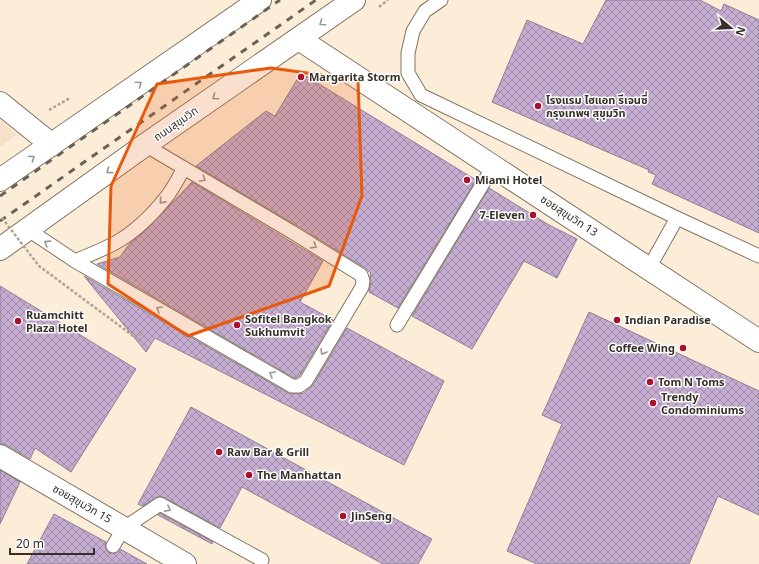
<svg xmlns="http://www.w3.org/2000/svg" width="759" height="564" viewBox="0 0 759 564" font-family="Georgia,'Noto Sans Thai',serif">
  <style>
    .built { fill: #f5e1c7 }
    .building { fill: url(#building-cross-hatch); stroke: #8d8093 }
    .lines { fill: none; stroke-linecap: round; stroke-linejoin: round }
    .lane-casing { stroke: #817462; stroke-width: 15 }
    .street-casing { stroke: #817462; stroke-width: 24 }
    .primary-casing { stroke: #817462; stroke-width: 24 }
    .path { stroke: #aca192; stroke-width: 2.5; stroke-dasharray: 3 2; stroke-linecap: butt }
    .lane { stroke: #fff; stroke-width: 13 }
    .street { stroke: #fff; stroke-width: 22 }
    .primary { stroke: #fff; stroke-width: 22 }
    .rail { stroke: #6a6257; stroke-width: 3; stroke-dasharray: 7 7; stroke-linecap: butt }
    .path-bridge { stroke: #aca192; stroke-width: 2.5; stroke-dasharray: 3 2; stroke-linecap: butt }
    .oneway { stroke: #9a9894 }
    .marked { fill: #e8590c; fill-opacity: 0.2; stroke: #e8590c; stroke-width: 3; stroke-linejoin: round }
    .poi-dot { fill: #a8112c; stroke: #fdfdfd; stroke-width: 1.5 }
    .labels { text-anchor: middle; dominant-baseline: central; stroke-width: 3; stroke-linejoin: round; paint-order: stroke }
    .poi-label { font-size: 11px; font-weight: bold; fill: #363028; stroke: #fdfdfd; text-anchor: start }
    .street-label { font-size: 11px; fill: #363028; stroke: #fdfdfd }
  </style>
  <defs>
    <pattern id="building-cross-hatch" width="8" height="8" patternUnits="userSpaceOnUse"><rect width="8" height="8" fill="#c5add2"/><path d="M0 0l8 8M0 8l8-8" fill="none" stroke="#a18daa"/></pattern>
  </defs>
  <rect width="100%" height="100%" fill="#fcedd9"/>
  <path class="built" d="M0,120L17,135L0,147Z"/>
  <path class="building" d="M606,0H700L721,11L724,4L759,20V233L652,184L656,175L648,172L649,170L492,102L527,20L583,44Z
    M301,73L476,180L398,308L369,292L371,282L370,276L371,273L365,268L296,225L196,166L266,111L275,116Z
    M192,182L323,261L300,302L333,320L300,375L296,378H294L97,264L120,257L130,243L149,227Z
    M489,188L549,225L577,239L557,278L524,261L472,349L412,316Z
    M84,276L288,393L299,394L304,393L313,385L347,328L444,381L404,465L155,338L146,352Z
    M0,286L136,369L71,472L35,448L30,459L6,445L0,444Z
    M589,312L759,391V515L718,496L689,564H537L507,551L562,424L542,415Z
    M191,407L432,539L418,564H383L242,487L220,528L163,497H156L143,506L138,504Z
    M0,470L20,482L0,524Z
    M160,513L213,542L212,544L158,515Z
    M54,514L106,542V549L109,553H116L120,549L147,564H27Z"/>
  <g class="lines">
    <g class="lane-casing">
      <path id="lane" d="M441,0L425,11L413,31L408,53V73L421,95L677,218L759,256
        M27,229L75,261L292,386H299L306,381L362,287L363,281L361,275L292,232L145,145
        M75,261C89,255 102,250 115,243C135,232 154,213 168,195C174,187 179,177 184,168
        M649,268L677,218
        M397,325L493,167
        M113,546L124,528L160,504L262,560"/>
    </g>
    <g class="street-casing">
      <path id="street" d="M299,39L759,341
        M0,103L52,145
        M0,456L185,564"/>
    </g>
    <g class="primary-casing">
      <path id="primary" d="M0,180L260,0
        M0,249L145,145L354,0"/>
    </g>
    <path class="path" d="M379,7L388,0
      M49,110L70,98"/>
    <use href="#lane" class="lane"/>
    <use href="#street" class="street"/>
    <use href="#primary" class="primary"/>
    <path class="rail" d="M0,196L280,0
      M0,221L316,0"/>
    <path class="path-bridge" d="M2,218L39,266L136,338L142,331"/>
  </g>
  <defs><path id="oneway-chevron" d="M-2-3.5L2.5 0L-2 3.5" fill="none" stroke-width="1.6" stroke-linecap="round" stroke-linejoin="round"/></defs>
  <g class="oneway">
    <use href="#oneway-chevron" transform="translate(322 23) rotate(145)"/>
    <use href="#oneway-chevron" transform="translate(139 84) rotate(-35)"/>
    <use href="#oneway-chevron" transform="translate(215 97) rotate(145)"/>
    <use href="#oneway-chevron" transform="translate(32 158) rotate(-34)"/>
    <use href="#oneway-chevron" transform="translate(109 171) rotate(144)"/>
    <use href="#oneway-chevron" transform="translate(203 179) rotate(31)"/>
    <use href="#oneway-chevron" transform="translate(162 201) rotate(132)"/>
    <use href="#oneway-chevron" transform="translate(47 243) rotate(-147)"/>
    <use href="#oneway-chevron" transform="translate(314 246) rotate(32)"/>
    <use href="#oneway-chevron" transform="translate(159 309) rotate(-150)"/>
    <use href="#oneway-chevron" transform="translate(323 352) rotate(121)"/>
    <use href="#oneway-chevron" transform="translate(272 374) rotate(-150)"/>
    <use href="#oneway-chevron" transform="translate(168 509) rotate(29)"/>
  </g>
  <path class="marked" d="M271,68L358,80L362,196L329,286L188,336L108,284L111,186L157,84Z"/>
  <g class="poi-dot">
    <circle cx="301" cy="77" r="4"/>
    <circle cx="538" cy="106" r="4"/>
    <circle cx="467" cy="180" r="4"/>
    <circle cx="533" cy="215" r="4"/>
    <circle cx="617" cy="320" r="4"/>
    <circle cx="18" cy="321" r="4"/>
    <circle cx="237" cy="325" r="4"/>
    <circle cx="683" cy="348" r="4"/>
    <circle cx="650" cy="382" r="4"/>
    <circle cx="653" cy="403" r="4"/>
    <circle cx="219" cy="452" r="4"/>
    <circle cx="249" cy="475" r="4"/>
    <circle cx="343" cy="516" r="4"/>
  </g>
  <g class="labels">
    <g class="poi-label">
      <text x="309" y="77">Margarita Storm</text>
      <text x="546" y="100">โรงแรม ไฮแอท รีเจนซี่<tspan x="546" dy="13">กรุงเทพฯ สุขุมวิท</tspan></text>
      <text x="475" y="180">Miami Hotel</text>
      <text x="525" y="215" text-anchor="end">7-Eleven</text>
      <text x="26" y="315">Ruamchitt<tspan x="26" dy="13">Plaza Hotel</tspan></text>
      <text x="245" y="319">Sofitel Bangkok<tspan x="245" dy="13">Sukhumvit</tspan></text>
      <text x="625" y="320">Indian Paradise</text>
      <text x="675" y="348" text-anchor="end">Coffee Wing</text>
      <text x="658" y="382">Tom N Toms</text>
      <text x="661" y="397">Trendy<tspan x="661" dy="13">Condominiums</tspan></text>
      <text x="227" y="452">Raw Bar &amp; Grill</text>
      <text x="257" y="475">The Manhattan</text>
      <text x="351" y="516">JinSeng</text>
    </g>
    <g class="street-label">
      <text transform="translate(176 124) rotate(-35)">ถนนสุขุมวิท</text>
      <text transform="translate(569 216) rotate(33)">ซอยสุขุมวิท 13</text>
      <text transform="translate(82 504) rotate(30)">ซอยสุขุมวิท 15</text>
    </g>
  </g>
  <g transform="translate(731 28) rotate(109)" stroke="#fdfdfd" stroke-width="3" paint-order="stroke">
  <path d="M0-3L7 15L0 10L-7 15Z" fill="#363028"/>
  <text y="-6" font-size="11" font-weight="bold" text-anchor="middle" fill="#363028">N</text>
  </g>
  <path d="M10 548v6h84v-6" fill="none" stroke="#363028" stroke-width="2"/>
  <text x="16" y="548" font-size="12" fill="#363028" stroke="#fdfdfd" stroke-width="3" paint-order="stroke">20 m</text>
</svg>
